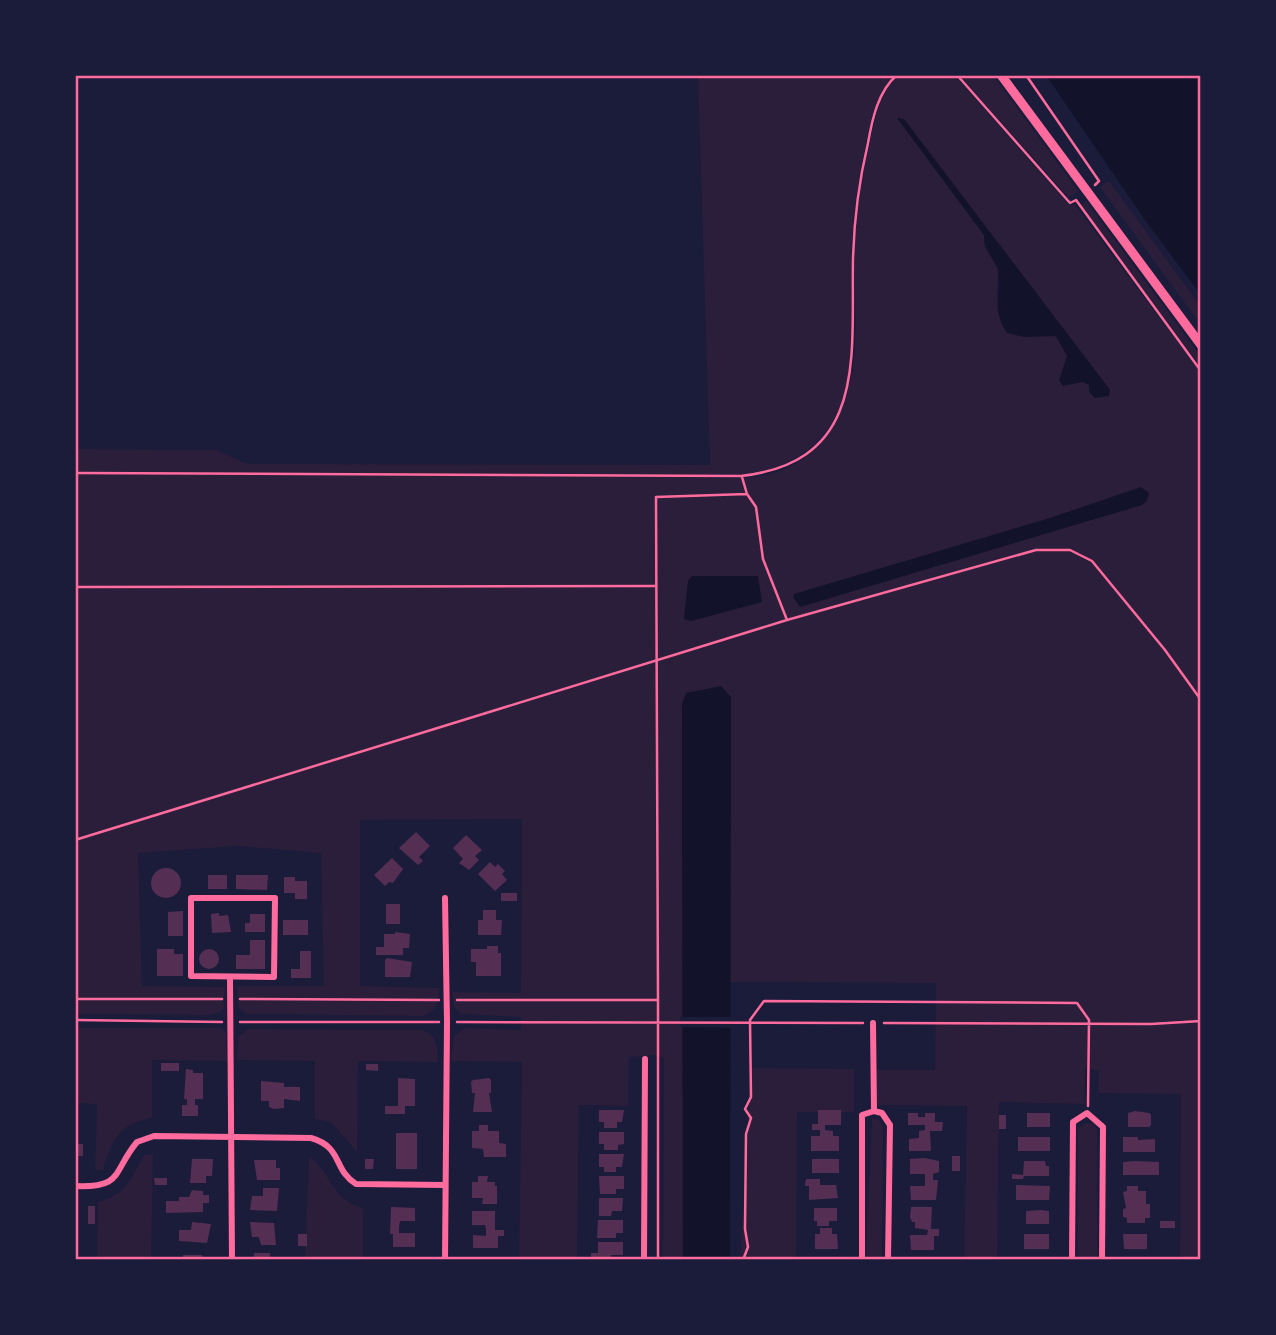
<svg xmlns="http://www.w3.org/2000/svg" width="1276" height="1335" viewBox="0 0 1276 1335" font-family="Mulish,sans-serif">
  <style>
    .green { fill: #2a1e3b; fill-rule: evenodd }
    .water { fill: #12122b }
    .pier { fill: #1b1b3a }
    .building { fill: #542f53 }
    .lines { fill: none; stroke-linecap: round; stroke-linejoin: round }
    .path { stroke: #ff6b9d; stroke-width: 2.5 }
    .minor { stroke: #ff6b9d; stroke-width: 6 }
    .secondary { stroke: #ff6b9d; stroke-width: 9 }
    .neatline { fill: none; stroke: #ff6b9d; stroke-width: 2.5 }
  </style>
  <rect width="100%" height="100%" fill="#1b1b3a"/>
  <path class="green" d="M698,75H895C877,92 871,119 866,142C857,183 852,223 851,264C851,331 864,418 796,458C785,464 775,471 762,473C744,476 726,475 709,474L708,478C731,478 755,479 777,472C793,467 810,455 821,442C869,385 852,312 855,243C857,209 862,175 870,142C875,119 880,91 899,75H954L1070,206L1074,204L1201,373V1260H1180L1181,1094L1099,1093V1071L1085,1067L1084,1104L999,1102L997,1260H964L967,1106L873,1105L874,1070H935L936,983L730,982L731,698L682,704L683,1260H663L664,1058L656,1055L629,1057L628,1106L579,1105L577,1260H519L522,1062L451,1061L454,1036L465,1028L521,1030V1017L461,1014L454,1007L452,992L521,993L522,819L360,820V986L439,988C438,1003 437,1011 422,1016L248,1014L239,1009L237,986H324L321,853L238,846L138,853L142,986L225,987L224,1007L220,1012L209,1015L75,1014V449L215,450L248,464L710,465ZM898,118L904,120L1110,390L1089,385L1083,382L1056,336H1042L997,298L998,269L984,246V235Z
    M959,75H993L1078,191L1069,198Z
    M1109,181L1201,307V325L1100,187Z
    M1086,201L1201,357V368L1081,205Z
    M75,1028H222L226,1033L227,1061L152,1060V1118C119,1123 112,1140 103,1170H95L97,1104L75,1103Z
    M248,1029L423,1030C438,1036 437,1048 438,1062L358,1061L357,1152L331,1122L315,1119V1061L237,1060L238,1037Z
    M751,1068L854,1069V1112H797L796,1260H740Z
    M872,1118L878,1119L883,1127L882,1260H866Z
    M1086,1123L1093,1124L1097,1129V1260H1078V1128Z
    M153,1154L151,1260H97L98,1202C129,1194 128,1179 145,1155Z
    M309,1156C326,1167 330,1189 347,1201C351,1204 358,1206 363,1209V1260H305Z"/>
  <path class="water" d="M1046,75H1201V295L1145,220Z
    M897,118L904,119L1110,390L1109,396L1095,398L1089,392V385L1083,382L1063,386L1059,380L1067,356L1056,336L1024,337L1007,333C990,306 1002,297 998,271C996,257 984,255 984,235Z
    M1141,487L1149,493L1147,501L1142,505L800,607L793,597L794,594L1050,518Z
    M692,576H758L762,602L691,621L684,619L688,581Z
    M721,686L731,697L730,1260H683L682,704L686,693Z"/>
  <path class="pier" d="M680,1017H734V1028L680,1027Z"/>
  <path class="building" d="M416,832L430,846L419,857L423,861L418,865L399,848Z
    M466,835L482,850L475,856L479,860L469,870L459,863L463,859L453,848Z
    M392,858L403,869L393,883L389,882L385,886L374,875Z
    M490,862L495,867L498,864L505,871L502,874L507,880L495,891L478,874Z
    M151 883a15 15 0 1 1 30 0a15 15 0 1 1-30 0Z
    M208,875H227V889H208Z
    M236,875H268L267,890L236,889Z
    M284,877H295V881H307V899H295V893H284Z
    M501,893H517V901H501Z
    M386,904H400V924H386Z
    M483,910H496V920H502L501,935H478V920H483Z
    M183,911V936H168V912Z
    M219,913V916L228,915L231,932L212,933L211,914Z
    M250,914H265V932H245V923H250Z
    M283,920H308V935H283Z
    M395,932L410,934L409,948H403V955H376V947H384V934H395Z
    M250,940H265V969H236V955H250Z
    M487,946H498V953H501V976H476V962H471V949H487Z
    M199 959a10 10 0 1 1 20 0a10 10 0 1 1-20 0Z
    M157,949H174V954H183V976H157Z
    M300,951H311V978H291V969H300Z
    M387,958L412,962L410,977H385V960Z
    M161,1063H179V1071H161Z
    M366,1064H378V1071L366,1070Z
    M186,1069L193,1070V1073H203V1099H195V1105H198V1116H182V1105H187V1099H184Z
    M398,1078L415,1079V1106H405V1114H385V1106H398Z
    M489,1078L491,1080V1093H489L492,1112H473L475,1093H472L471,1082L473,1080Z
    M261,1081L284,1083V1087H300V1101L284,1099V1108L274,1109L269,1107V1101H261Z
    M599,1110H624L622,1122H617V1128H604V1122H599Z
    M818,1110H841V1125H825V1130L833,1131V1136H839V1151H811V1136H820V1130H812V1124H818Z
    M1135,1111L1149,1113L1151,1115V1125L1149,1127H1128V1113Z
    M908,1113H918V1117H925V1113H935V1122H943L942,1131H930L931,1151H909V1139L919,1138V1131L925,1130V1125H908Z
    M1027,1113H1050V1127H1027Z
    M999,1115H1006V1129H999Z
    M479,1125H488V1131H499V1143L506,1144V1157H484L483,1149L472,1148V1131H479Z
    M599,1132H624V1144L618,1145V1150H604V1144H599Z
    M396,1133H417V1169H396Z
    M1018,1137H1050V1151H1018Z
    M1123,1137H1138V1140L1155,1139V1152H1123Z
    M75,1144H83V1156H75Z
    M599,1154H624L622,1167H616V1172H604V1167H599Z
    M952,1156H960V1171H952Z
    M924,1158L939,1161V1172L933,1174V1180H938L936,1200H911L910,1186H925V1174H910V1159Z
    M192,1159H213L212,1176H206V1183H190Z
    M365,1159H374L373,1169H365Z
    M812,1159H839V1173H812Z
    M254,1160H276V1168H280V1180H257Z
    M1024,1161H1045L1046,1166H1049V1176H1024L1023,1179H1012V1174L1023,1175Z
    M1134,1161L1159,1162V1175H1123V1162Z
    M478,1176H488L487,1182H495V1186H497V1204H482L483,1198H472V1182H478Z
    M599,1176H624V1189H616V1194H600Z
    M154,1178H167V1185H155Z
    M806,1179H820V1185H836L838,1198L809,1200V1186H805Z
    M1016,1185L1050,1186L1049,1200H1016Z
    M1127,1186H1138V1191H1146V1204H1150V1218H1145V1223H1127V1218L1123,1217V1209L1126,1208L1123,1192L1127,1191Z
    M263,1188H279L277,1211L250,1210L252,1196H263Z
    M192,1190L203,1191V1195H209V1203H203V1212L166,1213V1201H179V1197H189Z
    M599,1198H623L622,1211H612L611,1216H599Z
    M88,1206H95V1224H88Z
    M391,1207L415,1208V1221H400L399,1227V1233H415V1247H393V1234H390Z
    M911,1207H932L931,1229H939V1236H934V1250H911L910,1235H927L928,1230L915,1228V1222H912L910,1217Z
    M814,1208H837V1221H829V1226H817V1221H814Z
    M1041,1210L1049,1211V1224H1026V1211Z
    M472,1211H495V1230H504V1236H498V1248H473V1235L486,1236V1229L485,1225H472Z
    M598,1220H623V1233H616V1238H597Z
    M1160,1221H1175V1228H1160Z
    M192,1222L211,1224L207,1243L179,1241V1230H191Z
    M250,1222L274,1223L276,1245H261L259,1237H252Z
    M820,1228H832V1234H837L838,1249H815V1234H820Z
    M298,1234H307V1246H298Z
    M1024,1234H1049V1249H1024Z
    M1123,1234H1147V1249H1124Z
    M598,1242H623V1255H611V1260H591V1253H598Z
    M254,1253H270V1260H254Z
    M183,1255H202V1260H183Z
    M390,1257H415V1260H390Z"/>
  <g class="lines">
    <path class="path" d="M957,75L1070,203L1076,200
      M1026,75L1099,181L1095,185
      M1076,200L1201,371
      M75,473L741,476C869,462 851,354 853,259C854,220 859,181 868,143C872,120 878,91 897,75
      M75,587L655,586
      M787,620L1036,550H1070L1092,561L1165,650L1201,700
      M75,840L787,620L763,559L756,507L747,494L742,477
      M75,999H222
      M240,999L439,1000
      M457,1000H658V1260
      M658,1000L656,497L747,494
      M75,1020L222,1022
      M240,1022H439
      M457,1022L863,1023
      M884,1023L1151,1024L1201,1021
      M743,1260L748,1247L745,1229L746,1134L751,1118L745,1109L751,1097L750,1020L764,1001L1077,1003L1089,1020L1088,1106"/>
    <path class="minor" d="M191,898H275L274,977L191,976Z
      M445,898L447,1022L445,1260
      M230,977L232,1260
      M874,1111L882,1113L890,1125L888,1260
      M75,1186C124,1188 112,1172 137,1142L154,1136L311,1138C343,1147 333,1170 356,1184L445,1185
      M644,1260L645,1059
      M862,1260V1115L874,1111L873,1023
      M1072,1260L1073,1122L1087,1113L1103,1127L1102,1260"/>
    <path class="secondary" d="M1001,75L1201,345"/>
  </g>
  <rect width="1276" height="1335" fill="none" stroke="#1b1b3a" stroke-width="154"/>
  <rect x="77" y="77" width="1122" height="1181" class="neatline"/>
</svg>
